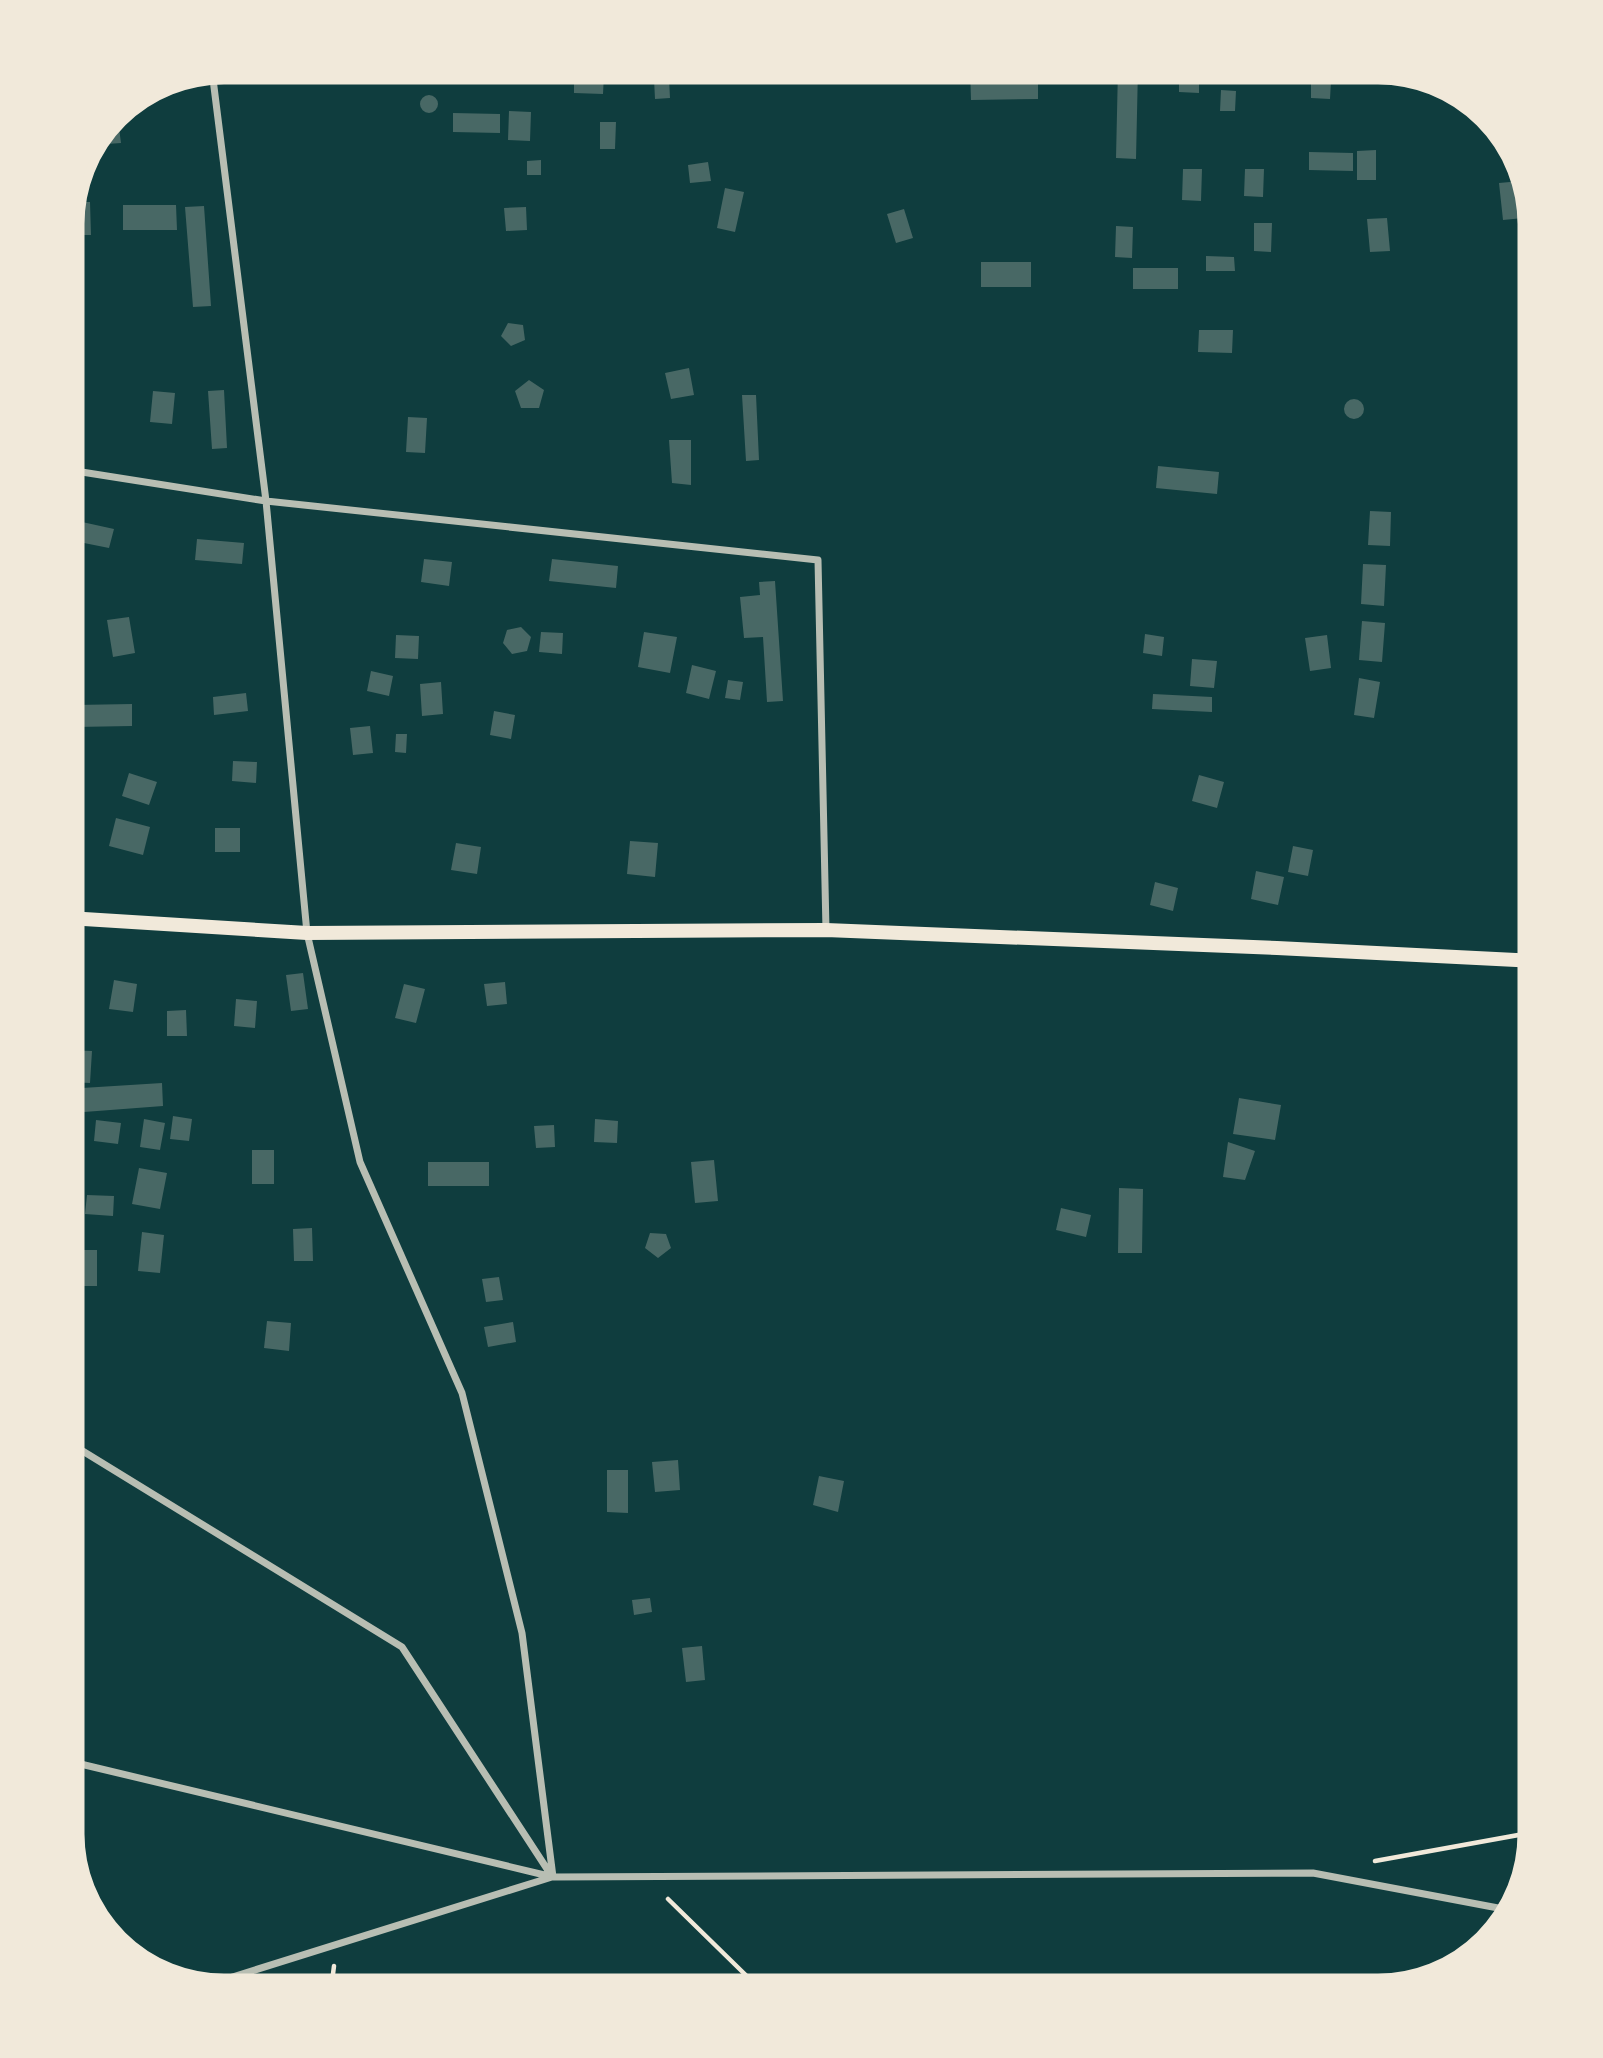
<svg xmlns="http://www.w3.org/2000/svg" width="1603" height="2058" viewBox="0 0 1603 2058" font-family="'PT Serif',serif">
  <style>
    .building { fill: #486865 }
    .lines { fill: none; stroke-linecap: round; stroke-linejoin: round }
    .path { stroke: #f1e9da; stroke-width: 4.5 }
    .minor { stroke: #b8beb3; stroke-width: 7 }
    .secondary { stroke: #f1e9da; stroke-width: 14 }
    .rim { fill: none; stroke: #f1e9da; stroke-width: 9 }
  </style>
  <rect width="100%" height="100%" fill="#0f3d3e"/>
  <path class="building" d="M286,68H306L305,78H286Z
    M970,68H1038V99L971,100Z
    M1118,68H1138L1136,159L1116,158Z
    M574,73L604,74L603,94L574,93Z
    M669,78L670,98L655,99L654,79Z
    M1179,78H1199V93L1179,92Z
    M1311,80L1331,81L1330,99L1311,98Z
    M1221,90L1236,91L1235,111H1220Z
    M420 104a9 9 0 1 1 18 0a9 9 0 1 1-18 0Z
    M509,111L531,112L530,141L508,140Z
    M453,113L500,114V133L453,132Z
    M118,120L121,143L107,144L105,128L111,121Z
    M600,122H616L615,149H600Z
    M1376,150V180H1357V151Z
    M1309,152L1353,153V171L1309,170Z
    M541,160V175H527V161Z
    M708,162L711,181L690,183L688,165Z
    M1183,169H1202L1201,201L1182,200Z
    M1245,169H1264L1263,197L1244,196Z
    M1521,181L1533,217L1503,220L1499,183Z
    M725,188L744,192L735,232L717,228Z
    M72,202H90L91,235H69V214Z
    M123,205H176L177,230H123Z
    M204,206L211,306L193,307L185,207Z
    M526,207L527,230L506,231L504,208Z
    M904,209L913,238L896,243L887,214Z
    M1387,218L1390,251L1370,252L1367,219Z
    M1254,223H1272L1271,252L1254,251Z
    M1116,226L1133,227L1132,258L1115,257Z
    M1206,256L1234,257L1235,271H1206Z
    M981,262H1031V287H981Z
    M1133,268H1178V289H1133Z
    M508,323L523,325L525,340L511,346L501,336Z
    M1199,330H1233L1232,353L1198,352Z
    M689,368L694,395L671,399L665,373Z
    M529,380L544,390L539,408H521L515,391Z
    M224,390L227,448L212,449L208,391Z
    M153,391L175,393L172,424L150,422Z
    M742,395H756L759,460L746,461Z
    M1344 409a10 10 0 1 1 20 0a10 10 0 1 1-20 0Z
    M408,417L427,418L425,453L406,452Z
    M669,440H691V485L672,483Z
    M1158,466L1219,472L1217,494L1156,488Z
    M1370,511L1391,512L1390,546L1368,545Z
    M73,520L114,529L109,548L69,540Z
    M197,539L244,543L242,564L195,560Z
    M424,559L452,562L449,586L421,582Z
    M552,559L618,566L616,588L549,581Z
    M1363,564L1386,565L1384,606L1361,604Z
    M775,581L783,701L767,702L763,637L744,638L740,597L760,595L759,582Z
    M129,617L135,653L113,657L107,620Z
    M1362,621L1385,623L1382,662L1359,660Z
    M521,627L531,637L527,651L512,654L503,643L507,630Z
    M541,632L563,633L562,654L539,652Z
    M644,632L677,637L670,673L638,667Z
    M1145,634L1164,637L1162,656L1143,653Z
    M396,635L419,636L418,659L395,658Z
    M1327,635L1331,668L1310,671L1305,638Z
    M1192,659L1217,661L1214,688L1190,686Z
    M692,665L716,671L709,699L686,693Z
    M371,671L393,676L389,696L367,691Z
    M1359,678L1380,682L1374,718L1354,715Z
    M728,680L743,682L740,700L725,698Z
    M441,682L443,714L422,716L420,684Z
    M246,693L248,711L214,715L213,697Z
    M1153,694L1212,697V712L1152,709Z
    M132,704V726L76,727L75,705Z
    M494,711L515,715L511,739L490,735Z
    M370,726L373,753L353,755L350,728Z
    M396,734H407L406,753L395,752Z
    M233,761L257,762L256,783L232,781Z
    M129,773L157,782L149,805L122,796Z
    M1199,775L1224,782L1217,808L1192,801Z
    M116,818L150,827L143,855L109,846Z
    M75,819L81,845L68,847V820Z
    M215,828H240V852H215Z
    M630,841L658,843L655,877L627,874Z
    M456,843L481,847L477,874L451,870Z
    M1293,846L1313,850L1308,876L1288,872Z
    M1256,871L1284,877L1278,905L1251,899Z
    M1155,882L1178,888L1173,911L1150,905Z
    M303,973L308,1009L291,1011L286,975Z
    M114,980L137,984L133,1012L109,1009Z
    M505,982L507,1004L487,1006L484,984Z
    M404,984L425,989L416,1023L395,1018Z
    M236,999L257,1001L255,1028L234,1026Z
    M186,1010L187,1036H167V1011Z
    M68,1050L92,1051L90,1083L68,1082Z
    M162,1083L163,1106L84,1112L82,1088Z
    M1239,1098L1281,1105L1275,1140L1233,1134Z
    M173,1116L192,1119L189,1141L170,1139Z
    M144,1119L165,1123L160,1150L140,1147Z
    M595,1119L618,1121L617,1143L594,1142Z
    M96,1120L121,1123L118,1144L94,1141Z
    M554,1125L555,1147L536,1148L534,1126Z
    M1228,1142L1255,1151L1245,1180L1223,1177Z
    M252,1150H274V1184H252Z
    M714,1160L718,1201L695,1203L691,1162Z
    M428,1162H489V1186H428Z
    M139,1168L167,1173L160,1209L132,1204Z
    M1119,1188L1143,1189L1142,1253H1118Z
    M87,1195L114,1196L113,1216L85,1214Z
    M1061,1208L1091,1215L1086,1237L1056,1230Z
    M312,1228L313,1261H294L293,1229Z
    M142,1232L164,1235L160,1273L138,1271Z
    M650,1233L666,1234L671,1248L658,1258L645,1248Z
    M75,1250H97V1286H75Z
    M499,1277L503,1300L486,1302L482,1279Z
    M267,1321L291,1323L289,1351L264,1348Z
    M513,1322L516,1342L488,1347L484,1327Z
    M678,1460L680,1490L655,1492L652,1462Z
    M607,1470H628V1513L607,1512Z
    M819,1476L844,1481L838,1512L813,1505Z
    M650,1598L652,1612L634,1615L632,1600Z
    M702,1646L705,1680L686,1682L682,1648Z"/>
  <g class="lines">
    <path class="path" d="M1375,1861L1535,1832
      M668,1899L761,1990
      M331,1990L334,1966"/>
    <path class="minor" d="M212,71L266,501L307,933L360,1162L462,1393L522,1633L553,1877
      M69,470L266,501L818,560L826,930
      M68,1442L402,1647L551,1875
      M68,1761L553,1877L1313,1873L1514,1911
      M207,1985L552,1877"/>
    <path class="secondary" d="M68,918L307,933L826,930L1277,948L1535,961"/>
  </g>
  <path d="M0 0H1603V2058H0ZM224 80H1378A144 144 0 0 1 1522 224V1834A144 144 0 0 1 1378 1978H224A144 144 0 0 1 80 1834V224A144 144 0 0 1 224 80Z" fill="#f1e9da" fill-rule="evenodd"/>
  <path class="rim" d="M224 80H1378A144 144 0 0 1 1522 224V1834A144 144 0 0 1 1378 1978H224A144 144 0 0 1 80 1834V224A144 144 0 0 1 224 80Z"/>
</svg>
